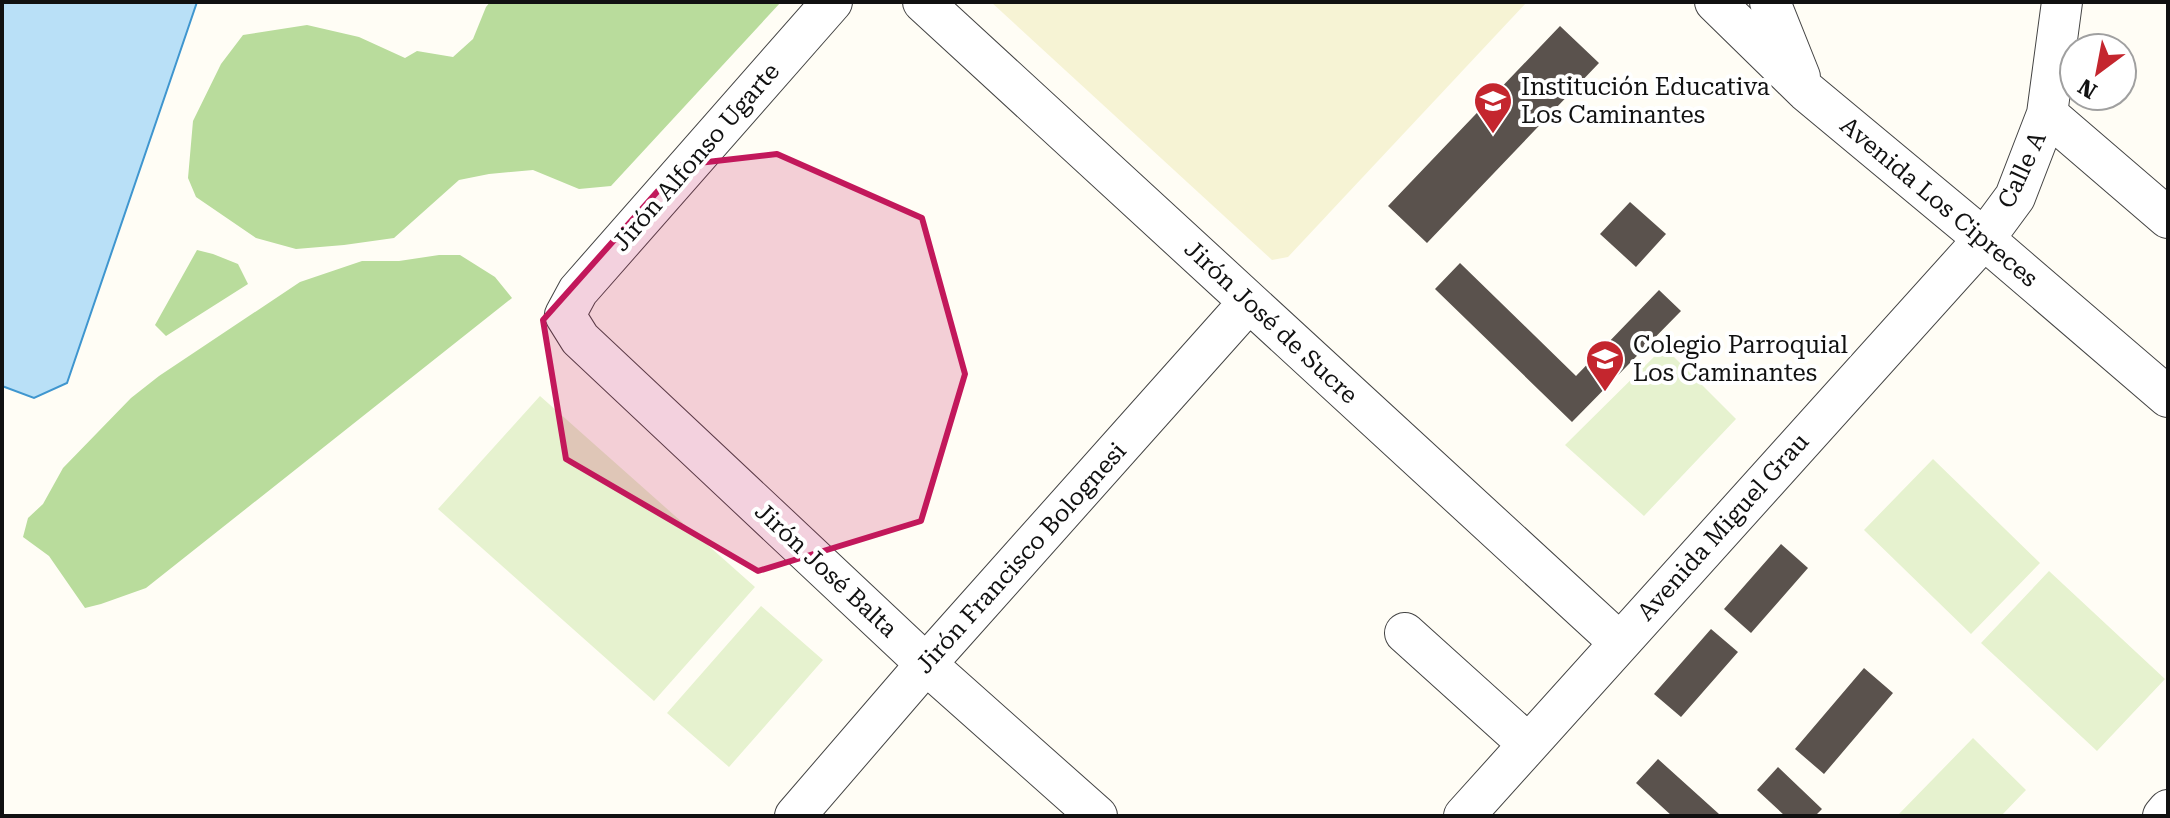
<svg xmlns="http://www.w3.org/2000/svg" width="2170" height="818" viewBox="0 0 2170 818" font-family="'Roboto Serif',serif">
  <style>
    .farmland { fill: #f6f3d4 }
    .forest { fill: #b9dc9c }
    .pitch { fill: #e6f2cf }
    .water { fill: #b9e0f7; stroke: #3f96cf; stroke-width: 2 }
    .building { fill: #5a524d }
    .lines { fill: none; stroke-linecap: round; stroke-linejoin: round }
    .minor-casing { stroke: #444; stroke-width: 42 }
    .minor { stroke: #fff; stroke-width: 40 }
    .marked { fill: #c2185b; fill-opacity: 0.2; stroke: #c2185b; stroke-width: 6; stroke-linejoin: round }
    .labels { text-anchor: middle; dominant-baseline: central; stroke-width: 8; stroke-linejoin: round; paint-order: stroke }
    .poi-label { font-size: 24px; fill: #111; stroke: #fff; text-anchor: start }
    .street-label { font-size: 24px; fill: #111; stroke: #fff }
  </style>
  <rect width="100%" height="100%" fill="#fffdf5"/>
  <path class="farmland" d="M991,2H1527L1288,257L1272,260Z"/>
  <path class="forest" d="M490,2H781L611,186L579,189L533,170L489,174L459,180L394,238L344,245L296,249L256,238L196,197L188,178L193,121L221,64L243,35L307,25L359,37L405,58L417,51L453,57L473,39L486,7Z
    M197,250L213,254L238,264L248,284L166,336L155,325Z
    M439,255H460L495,277L512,298L146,588L101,604L85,608L49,556L23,537L28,518L43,504L63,468L131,398L159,376L300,282L362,261H399Z"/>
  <path class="pitch" d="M1664,347L1736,419L1644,516L1565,445Z
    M540,396L755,587L654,701L438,509Z
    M1933,459L2040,563L1971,634L1864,530Z
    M2049,571L2165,679L2097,751L1981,643Z
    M761,606L823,660L729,767L667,713Z
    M1973,738L2026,790L2001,816H1897Z"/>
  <path class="water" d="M2,2H197L67,383L34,398L2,386Z"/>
  <path class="building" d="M1560,26L1599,63L1427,243L1388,206Z
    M1630,202L1666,234L1636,267L1600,234Z
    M1460,263L1576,376L1659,290L1681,311L1572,422L1435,289Z
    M1781,544L1808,568L1751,633L1724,609Z
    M1711,629L1738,652L1681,717L1654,694Z
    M1864,668L1893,693L1824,774L1795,749Z
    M1658,759L1719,814L1717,816H1672L1636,783Z
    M1778,767L1822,809L1815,816H1785L1757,790Z"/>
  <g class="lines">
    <g class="minor-casing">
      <path id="minor" d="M832,2L578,291L565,315L580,339L926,664L1097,816
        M923,2L1619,642
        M1715,2L1806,91L1984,239L2168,397
        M1770,2L1800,77
        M2047,114L2168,218
        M1405,633L1528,744
        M795,816L926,664L1249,302
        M1464,816L1984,239L2015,197L2047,114L2062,2
        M2163,816L2168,810"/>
    </g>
    <use href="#minor" class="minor"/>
  </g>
  <path class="marked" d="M777,154L922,218L965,374L921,521L758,571L566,459L543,320L681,165Z"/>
  <defs>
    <g id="school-pin" transform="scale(2)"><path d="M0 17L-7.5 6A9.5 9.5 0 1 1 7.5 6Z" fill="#c4262e" stroke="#fff"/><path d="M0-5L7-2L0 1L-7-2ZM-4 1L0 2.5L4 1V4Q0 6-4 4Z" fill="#fff"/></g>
  </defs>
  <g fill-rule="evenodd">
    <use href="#school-pin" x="1493" y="101"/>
    <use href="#school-pin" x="1605" y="359"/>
  </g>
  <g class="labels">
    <g class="poi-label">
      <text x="1521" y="87">Institución Educativa<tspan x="1521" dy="28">Los Caminantes</tspan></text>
      <text x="1633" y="345">Colegio Parroquial<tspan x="1633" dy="28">Los Caminantes</tspan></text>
    </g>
    <g class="street-label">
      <text transform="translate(696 157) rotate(-49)">Jirón Alfonso Ugarte</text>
      <text transform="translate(2022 170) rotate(-65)">Calle A</text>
      <text transform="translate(1939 202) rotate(40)">Avenida Los Cipreces</text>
      <text transform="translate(1271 322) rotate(43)">Jirón José de Sucre</text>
      <text transform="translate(1723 527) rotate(-48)">Avenida Miguel Grau</text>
      <text transform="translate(1021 558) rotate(-48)">Jirón Francisco Bolognesi</text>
      <text transform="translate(826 570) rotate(43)">Jirón José Balta</text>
    </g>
  </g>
  <rect width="2170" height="818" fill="none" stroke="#111111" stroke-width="8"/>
  <g transform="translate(2098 72) rotate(212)"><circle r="38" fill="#ffffff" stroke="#a0a0a0" stroke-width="2"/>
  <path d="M0-6L14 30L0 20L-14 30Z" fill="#c4262e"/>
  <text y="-12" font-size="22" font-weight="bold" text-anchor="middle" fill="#111111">N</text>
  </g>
</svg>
